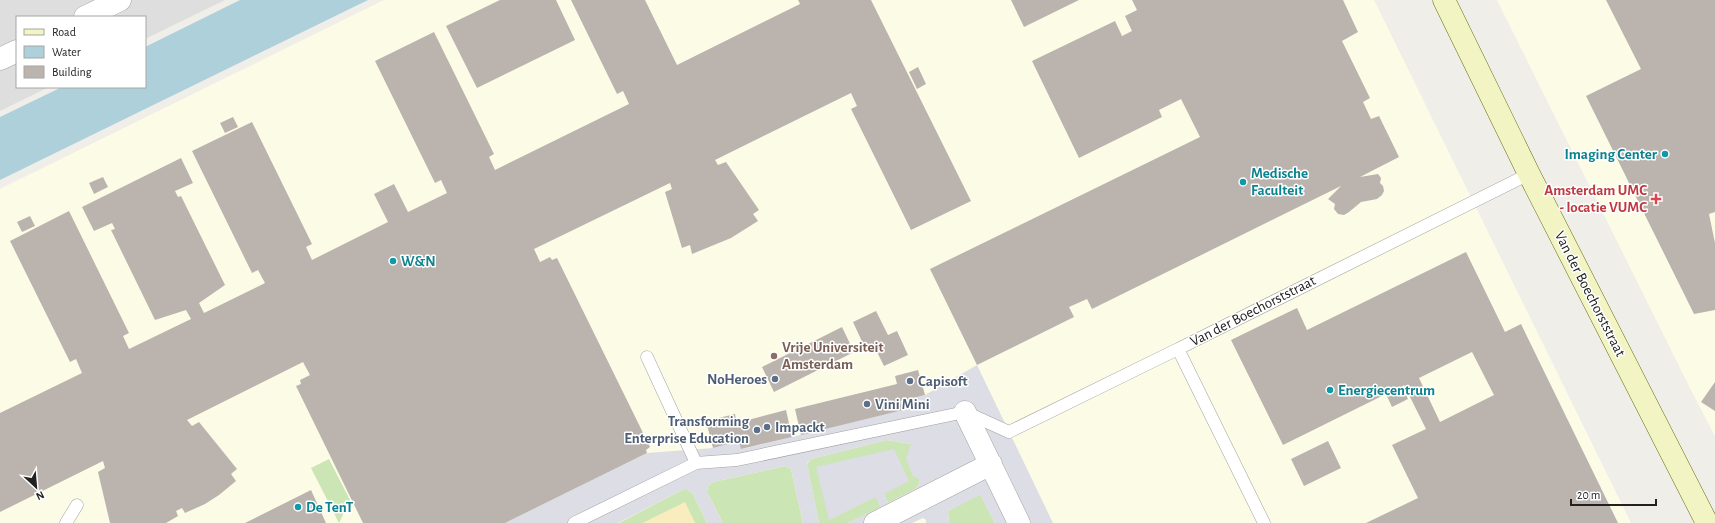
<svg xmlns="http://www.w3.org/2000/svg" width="1715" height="523" viewBox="0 0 1715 523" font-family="'Alegreya Sans',sans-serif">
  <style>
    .residential { fill: #dfdede }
    .education { fill: #fcfce6 }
    .grass { fill: #cce5b4 }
    .sand { fill: #f9edbf }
    .plaza { fill: #dddde6 }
    .water { fill: #aed0da }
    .building { fill: #bab3ae; fill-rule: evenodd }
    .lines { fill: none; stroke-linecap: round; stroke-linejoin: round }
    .lane-casing { stroke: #a2a2a2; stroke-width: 13 }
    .street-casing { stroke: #a2a2a2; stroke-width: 23 }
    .secondary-casing { stroke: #667110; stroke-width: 23 }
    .lane { stroke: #fff; stroke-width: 12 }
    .street { stroke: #fff; stroke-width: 22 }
    .secondary { stroke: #f2f4c3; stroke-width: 22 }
    .culture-dot { fill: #0f9aa8; stroke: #fff; stroke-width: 1.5 }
    .health-dot { fill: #e0444e; stroke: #fff; stroke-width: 1.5 }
    .education-dot { fill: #8d6e63; stroke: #fff; stroke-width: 1.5 }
    .service-dot { fill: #5c6f8a; stroke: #fff; stroke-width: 1.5 }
    .labels { text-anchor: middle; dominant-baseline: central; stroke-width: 3; stroke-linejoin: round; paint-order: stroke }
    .culture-label { font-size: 15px; font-weight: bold; fill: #0d838f; stroke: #fff; text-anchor: start }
    .health-label { font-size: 15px; font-weight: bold; fill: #be3a42; stroke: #fff; text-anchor: end }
    .street-label { font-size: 15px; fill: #212121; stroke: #fff }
    .education-label { font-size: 15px; font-weight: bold; fill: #785e54; stroke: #fff; text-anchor: start }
    .service-label { font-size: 15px; font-weight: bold; fill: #4e5e75; stroke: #fff; text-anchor: start }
  </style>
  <rect width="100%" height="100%" fill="#f0eee9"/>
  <path class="residential" d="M0,0H225L145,39V17H17V87H49L0,111Z"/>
  <path class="education" d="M384,0H1374L1631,523H0V189Z
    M1497,0H1715V436L1695,398Z"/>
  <path class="grass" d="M887,440L911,444L920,480L917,488L888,503L884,494L876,497L881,507L848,523H819L807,464L811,459Z
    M329,459L350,500L339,523L311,468Z
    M785,466L791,469L803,523H723L707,492L708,486L713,482Z
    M682,490H688L693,494L707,523H695L684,503L643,523H619Z
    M980,494L995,523H949L948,511Z"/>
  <path class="sand" d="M685,502L695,523H643Z"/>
  <path class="plaza" d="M977,365L1053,523H995L980,495L948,511L949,523H926V520L923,518L912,523H848L880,507L876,497L829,520L816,467L894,449L909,481L884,494L888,503L917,488L920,480L913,476L906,459L911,444L887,440L811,459L807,463L819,523H803L791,469L785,466L713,482L708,486L707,492L723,523H707L693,494L688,490H682L618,523H505L647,453L713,448L739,441L742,449L902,410L900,401L925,395Z"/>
  <path class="water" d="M240,0H368L0,180V117L62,87H145V47Z"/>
  <path class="building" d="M500,0H556L575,40L477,88L446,26Z
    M571,0H645L677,65L800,4L798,0H871L971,201L911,230L851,109L857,106L851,93L715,160L718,165L726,162L759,210L753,214L758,221L731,238L692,254L690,245L682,248L665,192L672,189L670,183L534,249L540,262L550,257L552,260L557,258L650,447L646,450L647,453L505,523H363L296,386L301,384L300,380L310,375L303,362L187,420L192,426L199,422L237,469L231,474L236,481L219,495L205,504L185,513L182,508L176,511L178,516L166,523H110L98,472L105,468L103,461L0,512V413L82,373L76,359L70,362L10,241L69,211L129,333L123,336L129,349L191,319L186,310L155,320L111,230L115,229L112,223L94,231L82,207L181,158L193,183L175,191L178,197L181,196L225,285L199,303L204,313L265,283L258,270L252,273L192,151L252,122L312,244L306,247L312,260L388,222L374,194L394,184L408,212L447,193L441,180L435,183L375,61L434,32L494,154L489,157L495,170L629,104L623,91L617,94Z
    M1011,0H1079L1024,27Z
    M1132,0H1343L1358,32L1342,41L1370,98L1363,102L1371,119L1379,116L1399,157L1360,177L1378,174L1381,178L1380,183L1383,186L1384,191L1382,195L1377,199L1361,202L1349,212L1344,215L1338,214L1334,209L1335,204L1328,199L1341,186L1092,309L1087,299L1069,307L1074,317L977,365L930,269L1200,137L1181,99L1159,110L1162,117L1079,158L1032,61L1115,21L1122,36L1132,31L1125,16L1137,10Z
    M1606,0H1715V212L1709,214L1715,243V310L1694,314L1586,96L1641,69Z
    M918,67L926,84L917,89L909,72Z
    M233,117L238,127L225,133L220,123Z
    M103,177L108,187L94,194L89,183Z
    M30,216L35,226L22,232L17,222Z
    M1466,252L1505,332L1521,324L1618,523H1366L1418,498L1392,445L1426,429L1404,385L1402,387L1408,399L1392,407L1386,394L1283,445L1231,340L1297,308L1307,330ZM1472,352L1494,395L1440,422L1419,378Z
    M876,311L888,335L897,331L908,355L884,366L873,344L865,348L853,322Z
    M842,327L854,352L774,392L762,367Z
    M918,370L925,395L900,401L903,410L801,435L795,409L897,384L895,376Z
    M1715,382V411L1701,402Z
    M786,410L792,437L741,449L739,441L713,448L706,421L735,414L737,423Z
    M1328,441L1341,468L1304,486L1291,459Z
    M311,490L326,523H245Z"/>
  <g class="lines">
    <g class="lane-casing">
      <path id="lane" d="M647,357L696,463
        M66,523L77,505
        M574,523L696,463L737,460L965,412L1009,432L1178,349
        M1264,523L1178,349L1529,174"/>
    </g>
    <g class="street-casing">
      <path id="street" d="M85,17L120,0
        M0,59L17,51
        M965,412L1019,523
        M875,523L991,464"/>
    </g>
    <g class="secondary-casing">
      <path id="secondary" d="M1444,0L1529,174L1707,523"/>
    </g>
    <use href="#lane" class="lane"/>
    <use href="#street" class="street"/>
    <use href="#secondary" class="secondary"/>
  </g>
  <g class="culture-dot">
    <circle cx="1665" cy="154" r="4"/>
    <circle cx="1243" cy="182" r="4"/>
    <circle cx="393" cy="261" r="4"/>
    <circle cx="1330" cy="390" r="4"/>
    <circle cx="298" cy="507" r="4"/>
  </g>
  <path class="health-dot" d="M1654 193h4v4h4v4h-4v4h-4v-4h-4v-4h4z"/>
  <circle class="education-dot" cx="774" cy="356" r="4"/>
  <g class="service-dot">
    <circle cx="775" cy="379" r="4"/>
    <circle cx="910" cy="381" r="4"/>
    <circle cx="867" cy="404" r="4"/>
    <circle cx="767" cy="427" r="4"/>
    <circle cx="757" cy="430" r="4"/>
  </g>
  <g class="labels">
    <g class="culture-label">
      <text x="1657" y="154" text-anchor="end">Imaging Center</text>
      <text x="1251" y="173">Medische<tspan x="1251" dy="17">Faculteit</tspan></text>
      <text x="401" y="261">W&amp;N</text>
      <text x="1338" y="390">Energiecentrum</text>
      <text x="306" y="507">De TenT</text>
    </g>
    <g class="health-label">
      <text x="1647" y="190">Amsterdam UMC<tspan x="1647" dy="17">- locatie VUMC</tspan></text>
    </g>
    <g class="street-label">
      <text transform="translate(1590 294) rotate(63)">Van der Boechorststraat</text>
      <text transform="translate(1253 311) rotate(-27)">Van der Boechorststraat</text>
    </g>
    <g class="education-label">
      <text x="782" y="347">Vrije Universiteit<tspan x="782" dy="17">Amsterdam</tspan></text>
    </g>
    <g class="service-label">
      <text x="767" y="379" text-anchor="end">NoHeroes</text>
      <text x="918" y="381">Capisoft</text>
      <text x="875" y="404">Vini Mini</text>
      <text x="749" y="421" text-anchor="end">Transforming<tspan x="749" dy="17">Enterprise Education</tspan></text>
      <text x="775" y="427">Impackt</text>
    </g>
  </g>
  <rect x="16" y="16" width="130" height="72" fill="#ffffff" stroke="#a6a6a6"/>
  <rect x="24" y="29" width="20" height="6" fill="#f2f4c3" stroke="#a6a6a6"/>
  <text x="52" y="36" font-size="12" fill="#212121">Road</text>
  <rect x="24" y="46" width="20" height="12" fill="#aed0da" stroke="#a6a6a6"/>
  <text x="52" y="56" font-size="12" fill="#212121">Water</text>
  <rect x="24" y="66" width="20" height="12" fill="#bab3ae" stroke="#a6a6a6"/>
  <text x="52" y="76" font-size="12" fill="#212121">Building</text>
  <g transform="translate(36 487) rotate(154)" stroke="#ffffff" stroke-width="3" paint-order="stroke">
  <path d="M0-3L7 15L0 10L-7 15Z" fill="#212121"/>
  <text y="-6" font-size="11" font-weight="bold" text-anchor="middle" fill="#212121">N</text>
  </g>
  <path d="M1571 499v6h85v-6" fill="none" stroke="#212121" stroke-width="2"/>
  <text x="1577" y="499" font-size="12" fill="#212121" stroke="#ffffff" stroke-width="3" paint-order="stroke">20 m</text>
</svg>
